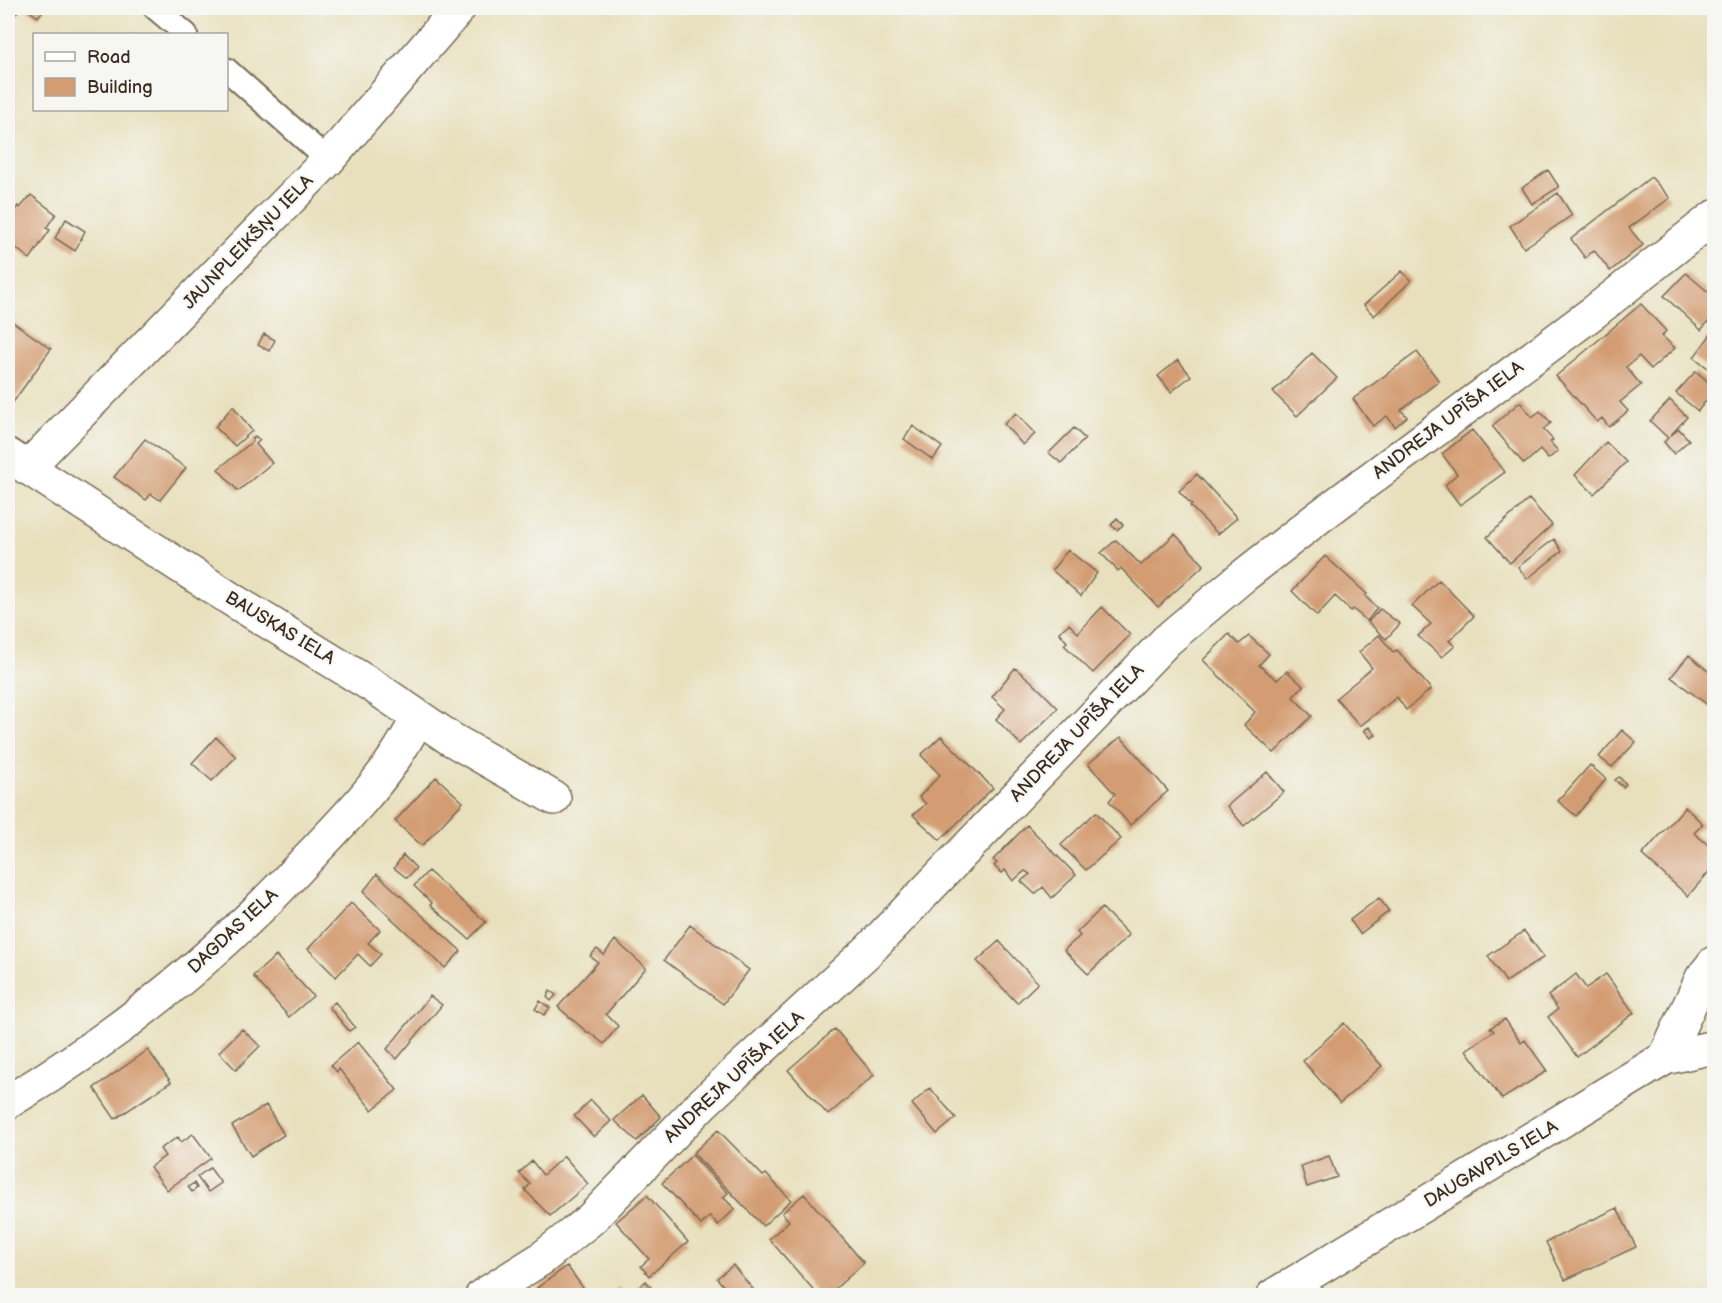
<svg xmlns="http://www.w3.org/2000/svg" width="1722" height="1303" viewBox="0 0 1722 1303" font-family="'Balsamiq Sans',sans-serif">
  <style>
    .building { fill: #d39c72 }
    .lines { fill: none; stroke-linecap: round; stroke-linejoin: round }
    .service-casing { stroke: #786a56; stroke-width: 26 }
    .minor-casing { stroke: #786a56; stroke-width: 36 }
    .service { stroke: #fff; stroke-width: 22 }
    .minor { stroke: #fff; stroke-width: 33 }
    .labels { text-anchor: middle; dominant-baseline: central; stroke-width: 4.5; stroke-linejoin: round; paint-order: stroke }
    .street-label { font-size: 18px; fill: #3b2a1e; stroke: #f6f6f2 }
  </style>
  <rect width="100%" height="100%" fill="#f6f6f2"/>
  <filter id="ink" filterUnits="userSpaceOnUse"><feTurbulence type="fractalNoise" baseFrequency=".0167" numOctaves="2"/><feDisplacementMap in="SourceGraphic" scale="12" xChannelSelector="R" yChannelSelector="G"/><feConvolveMatrix kernelMatrix="1 2 1 2 8 2 1 2 1" color-interpolation-filters="sRGB"/></filter>
  <filter id="wash" filterUnits="userSpaceOnUse"><feTurbulence type="fractalNoise" baseFrequency=".008" numOctaves="4" result="noise"/><feDisplacementMap in="SourceGraphic" scale="24" xChannelSelector="R" yChannelSelector="G"/><feGaussianBlur stdDeviation="1.35" result="paint"/><feColorMatrix in="noise" values="0 0 0 0 0 0 0 0 0 0 0 0 0 0 0 0 0 1.4 0 .05"/><feComposite in="paint" operator="in"/></filter>
  <g filter="url(#wash)">
    <rect width="100%" height="100%" fill="#e8e0bd"/>
    <g id="blocks">
      <path class="building" d="M8,8H20L15,15Z
        M25,8H45L38,17Z
        M1548,170L1559,187L1532,204L1522,188Z
        M1651,177L1670,198L1629,228L1643,245L1610,271L1594,250L1585,258L1571,239Z
        M1558,193L1572,215L1524,248L1510,226Z
        M31,195L56,214L46,228L50,230L30,259L8,242V221L18,206L20,208Z
        M66,219L85,231L75,251L55,238Z
        M1402,271L1411,281L1374,316L1364,305Z
        M1686,273L1714,297V315L1701,330L1664,296Z
        M1641,304L1666,331L1662,336L1675,348L1651,369L1639,356L1626,367L1641,385L1620,402L1628,411L1609,427L1602,418L1597,422L1556,376Z
        M13,322L51,349L9,408L8,407V330Z
        M1714,330V373L1694,357Z
        M264,334L275,340L269,351L258,345Z
        M1417,352L1439,381L1401,410L1407,417L1395,427L1387,416L1373,426L1353,399Z
        M1312,353L1337,378L1297,416L1273,392Z
        M1178,360L1191,376L1171,392L1158,376Z
        M1696,371L1714,387V390L1698,411L1676,393Z
        M1670,400L1687,417L1670,436L1679,429L1689,440L1674,454L1664,442L1668,438L1650,421Z
        M1520,402L1532,417L1540,411L1551,423L1543,429L1553,440L1550,442L1558,451L1548,459L1540,450L1524,464L1492,426Z
        M233,406L252,431L235,446L215,427Z
        M1016,413L1035,434L1023,445L1004,424Z
        M913,426L942,447L933,460L904,439Z
        M1074,428L1085,439L1061,463L1049,453Z
        M1472,430L1505,472L1460,505L1445,485L1457,474L1442,454Z
        M255,436L260,440L256,444L272,463L238,491L218,469L253,441L252,440Z
        M145,439L186,468L160,500L151,494L146,500L114,477Z
        M1606,442L1626,462L1594,494L1575,475Z
        M1197,474L1237,518L1218,534L1190,506L1192,505L1179,491Z
        M1529,499L1552,525L1510,563L1487,537Z
        M1117,518L1123,525L1117,530L1111,525Z
        M1175,534L1204,565L1158,607L1121,568L1118,571L1101,553L1116,540L1141,565Z
        M1554,539L1562,551L1527,579L1518,567Z
        M1068,550L1097,573L1081,596L1052,570Z
        M1325,556L1367,594L1365,596L1377,608L1367,621L1353,609L1351,611L1335,596L1317,616L1292,591Z
        M1439,580L1474,616L1449,641L1455,646L1442,657L1418,636L1431,624L1412,606Z
        M1102,607L1130,635L1093,673L1064,645L1067,642L1059,632L1069,624L1078,633Z
        M1380,609L1400,624L1386,639L1368,622Z
        M1229,634L1239,644L1249,636L1269,654L1259,665L1277,680L1287,671L1303,686L1293,697L1312,716L1274,753L1244,725L1255,712L1203,660Z
        M1379,635L1393,652L1397,650L1431,689L1406,710L1397,697L1360,726L1336,698L1372,668L1359,652Z
        M1689,655L1714,676V707L1713,709L1671,677Z
        M1015,668L1032,682L1058,708L1021,745L996,719L1005,709L992,697Z
        M1369,727L1376,735L1371,738L1364,730Z
        M1622,730L1636,742L1612,767L1599,757Z
        M941,736L993,788L940,840L913,815L926,804L919,797L940,775L921,755Z
        M216,737L236,757L212,781L192,763Z
        M1121,737L1168,791L1130,825L1109,801L1115,794L1088,764Z
        M1590,765L1606,779L1576,816L1558,801Z
        M1267,772L1284,792L1244,826L1227,806Z
        M436,777L463,802L422,846L395,821Z
        M1619,777L1626,784L1623,787L1615,780Z
        M1685,807L1703,824L1694,833L1714,850V866L1688,896L1642,855Z
        M1096,812L1121,839L1086,870L1061,845Z
        M1027,825L1076,875L1052,898L1043,887L1035,894L1021,881L1030,874L1025,871L1013,881L1005,870L1002,873L994,866L997,863L993,860Z
        M403,855L416,868L407,878L394,868Z
        M428,871L486,922L469,939L430,905L432,903L414,886Z
        M377,874L461,951L445,968L363,892Z
        M1379,898L1389,911L1360,934L1350,920Z
        M351,903L380,930L368,943L381,954L370,966L358,954L336,977L308,949Z
        M1102,908L1129,935L1088,974L1064,950L1080,936L1077,932Z
        M690,925L749,970L723,1004L664,960Z
        M1524,931L1544,957L1506,982L1488,956Z
        M615,940L646,968L606,1014L618,1026L604,1044L589,1032L588,1033L558,1007L598,962L590,956L597,949L604,955Z
        M999,941L1038,983L1017,1003L977,961Z
        M276,956L313,996L289,1017L253,976Z
        M1576,974L1586,988L1606,974L1634,1013L1577,1057L1548,1017L1558,1009L1548,996Z
        M550,991L556,995L551,1001L547,997Z
        M430,996L442,1005L397,1059L387,1049Z
        M540,1001L550,1008L544,1015L535,1009Z
        M335,1002L355,1027L349,1031L329,1007Z
        M1505,1019L1521,1043L1525,1040L1547,1071L1502,1099L1466,1050L1494,1031L1490,1028Z
        M1344,1023L1382,1066L1340,1103L1303,1061Z
        M242,1029L260,1046L236,1070L219,1052Z
        M835,1029L874,1075L828,1115L788,1070Z
        M358,1042L397,1090L372,1110L339,1069L337,1072L331,1065Z
        M148,1050L171,1082L115,1119L94,1088Z
        M930,1088L956,1118L937,1134L912,1104Z
        M642,1095L661,1117L637,1141L614,1120Z
        M591,1100L611,1121L594,1137L574,1116Z
        M266,1105L284,1135L251,1156L232,1126Z
        M718,1130L763,1176L766,1174L791,1200L763,1226L693,1153Z
        M193,1134L211,1158L167,1190L150,1167L165,1156L160,1149L178,1137L181,1142Z
        M692,1155L728,1193L723,1197L735,1209L718,1225L710,1216L701,1225L662,1183Z
        M564,1156L588,1184L550,1216L525,1190L530,1184L519,1173L532,1161L543,1175Z
        M1329,1156L1337,1177L1307,1187L1301,1166Z
        M210,1168L221,1183L208,1192L197,1177Z
        M194,1183L197,1188L192,1192L188,1187Z
        M804,1194L864,1263L827,1296H819L769,1239L789,1221L782,1213Z
        M647,1195L688,1242L649,1276L641,1266L649,1259L616,1222Z
        M1617,1208L1636,1247L1565,1280L1546,1242Z
        M733,1265L756,1293L752,1296H716L725,1288L717,1278Z
        M567,1266L589,1296H543L537,1288Z
        M646,1281L658,1296H629Z
        M619,1287L626,1296H610Z"/>
    </g>
  </g>
  <g filter="url(#ink)">
    <use href="#blocks" fill-opacity="0" stroke="#786a56" stroke-width="1.5"/>
    <g class="lines">
      <g class="service-casing">
        <path id="service" d="M155,8L186,34
          M226,69L328,160"/>
      </g>
      <g class="minor-casing">
        <path id="minor" d="M8,455L234,601L376,688L451,739L554,798
          M27,468L328,160L459,8
          M1665,1058L1702,978L1714,963
          M8,1102C122,1034 222,952 312,854C341,823 372,792 395,757C403,745 411,731 418,718
          M482,1296L541,1259L591,1219L703,1103L868,951L1167,640L1242,577L1319,517L1594,312L1714,217
          M1273,1296L1665,1058L1714,1047"/>
      </g>
      <use href="#service" class="service"/>
      <use href="#minor" class="minor"/>
    </g>
  </g>
  <g class="labels">
    <g class="street-label">
      <text transform="translate(248 242) rotate(-46)">JAUNPLEIKŠŅU IELA</text>
      <text transform="translate(1448 420) rotate(-37)">ANDREJA UPĪŠA IELA</text>
      <text transform="translate(280 628) rotate(31)">BAUSKAS IELA</text>
      <text transform="translate(1077 733) rotate(-46)">ANDREJA UPĪŠA IELA</text>
      <text transform="translate(233 931) rotate(-43)">DAGDAS IELA</text>
      <text transform="translate(734 1077) rotate(-43)">ANDREJA UPĪŠA IELA</text>
      <text transform="translate(1491 1164) rotate(-31)">DAUGAVPILS IELA</text>
    </g>
  </g>
  <rect width="1722" height="1303" fill="none" stroke="#f6f6f2" stroke-width="30"/>
  <rect x="33" y="33" width="195" height="78" fill="#f6f6f2" stroke="#aba49d" stroke-width="1.5"/>
  <rect x="45" y="52" width="30" height="9" fill="#ffffff" stroke="#aba49d" stroke-width="1.5"/>
  <text x="87" y="63" font-size="18" fill="#3b2a1e">Road</text>
  <rect x="45" y="78" width="30" height="18" fill="#d39c72" stroke="#aba49d" stroke-width="1.5"/>
  <text x="87" y="93" font-size="18" fill="#3b2a1e">Building</text>
</svg>
